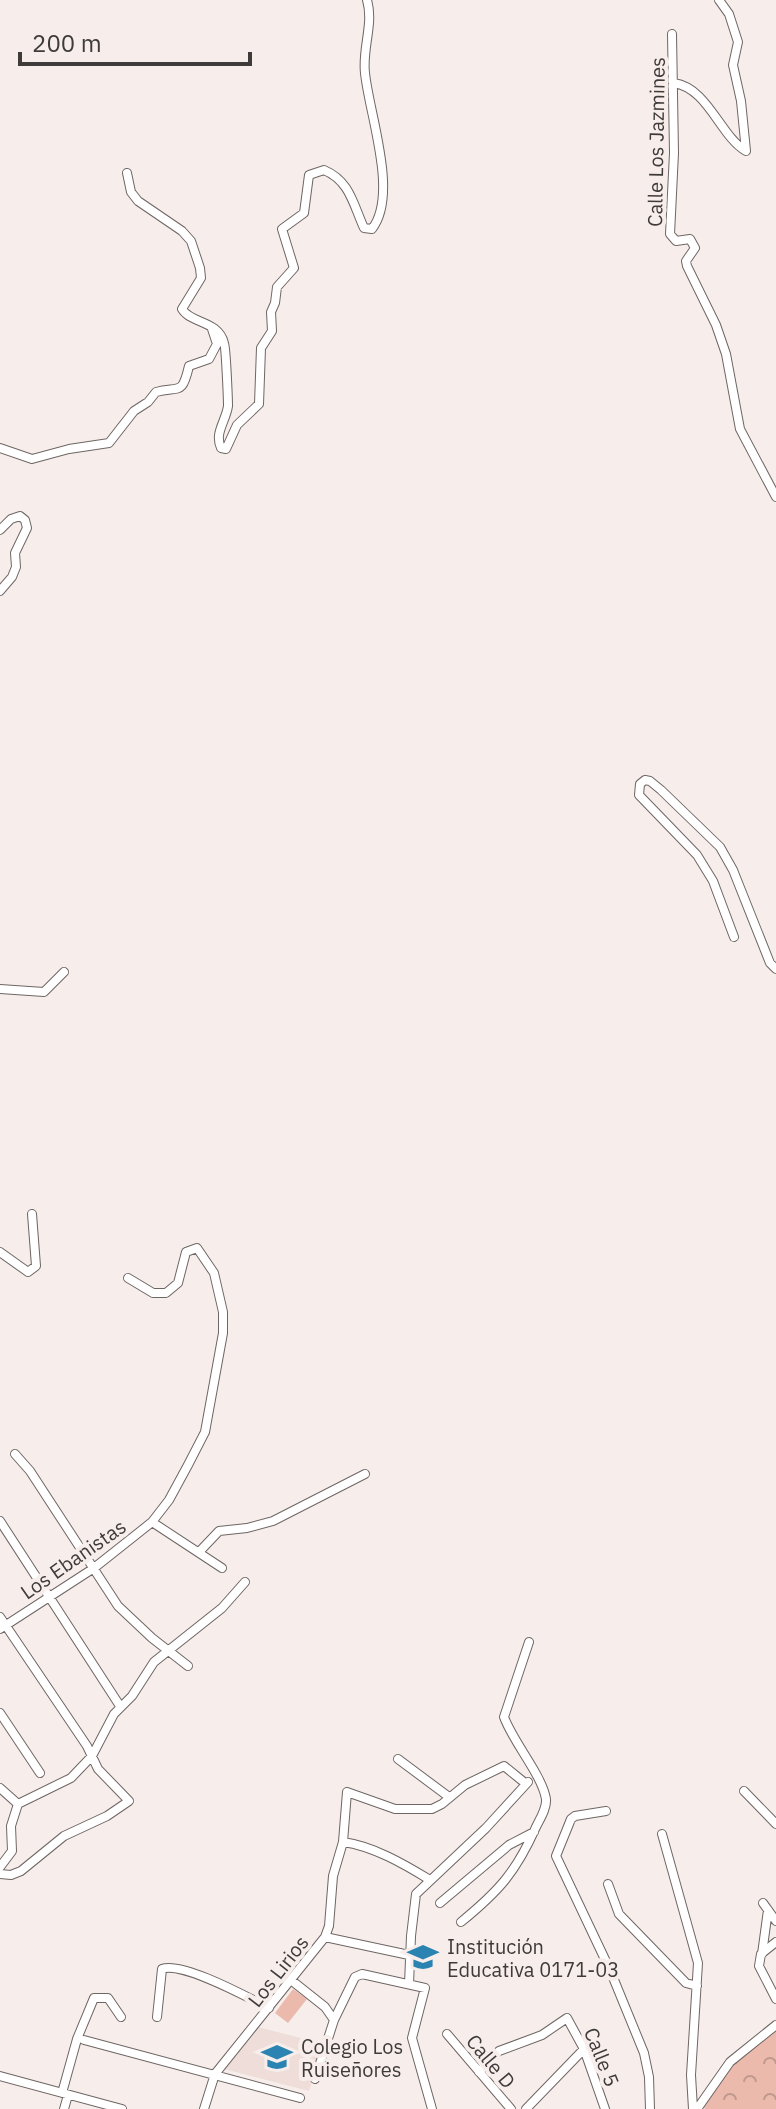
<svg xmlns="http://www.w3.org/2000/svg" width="776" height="2109" viewBox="0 0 776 2109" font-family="'IBM Plex Sans',sans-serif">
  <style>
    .built { fill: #eeddd8 }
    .green { fill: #ebbaac }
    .park { fill: url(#park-crowns) }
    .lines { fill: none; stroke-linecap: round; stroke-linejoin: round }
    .minor-casing { stroke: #6e6664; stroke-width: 10 }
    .minor { stroke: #fff; stroke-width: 8 }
    .labels { text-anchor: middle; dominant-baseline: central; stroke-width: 8; stroke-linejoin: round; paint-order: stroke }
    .street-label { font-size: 20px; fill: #3e3b3a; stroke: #f7eeeb }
    .poi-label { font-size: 20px; fill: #3e3b3a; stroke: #f7eeeb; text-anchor: start }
  </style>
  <defs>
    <pattern id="park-crowns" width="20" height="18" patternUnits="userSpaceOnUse" patternTransform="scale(2)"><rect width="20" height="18" fill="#ebbaac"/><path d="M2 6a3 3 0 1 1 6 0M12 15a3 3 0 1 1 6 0" fill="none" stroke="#c0988d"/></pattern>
  </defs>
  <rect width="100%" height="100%" fill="#f7eeeb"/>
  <path class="built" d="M258,2027L324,2044L309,2091L224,2069Z"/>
  <path class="green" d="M293,1989L307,1999L288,2023L275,2013Z"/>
  <path class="park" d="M776,2028V2109H705L702,2104L733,2063Z"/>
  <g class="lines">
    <g class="minor-casing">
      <path id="minor" d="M672,34L674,153L670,234L676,241L690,239L695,248L686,261L687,266L716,325L726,354L740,429L776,497
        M674,83C708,88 720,136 746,151L741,101L733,65L738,42L729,14L719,0
        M127,173L131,192L138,201L182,231L191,241L200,268L201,278L182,309C191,324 218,320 224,343C226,347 228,401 228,406C226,421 214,433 221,448L226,449L237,425L259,404L261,348L272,331L271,312L275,303L277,287L294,268L282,229L304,213L309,175L324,170C350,181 353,204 364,228L372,229C399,194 369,114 365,73C362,48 374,24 367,0
        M0,448L32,459L69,449L109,443L134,411L148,402L156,392C180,386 182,396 189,366L209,359L217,344L212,329
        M0,530L11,519L20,516L25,520L27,528L15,553L16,567L12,577L0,591
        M734,937L713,881L697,855L639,795L640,784L645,780L650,781L661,790L720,847L733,870L770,963L776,969
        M0,989L44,992L64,972
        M0,1252L28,1272L36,1266L32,1214
        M15,1454L30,1471L118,1606L152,1638L188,1666
        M0,1521L120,1706
        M152,1522L222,1568
        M200,1551L219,1531L247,1528L273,1521L365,1474
        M0,1617L87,1746L98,1769L129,1801L107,1816L64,1836L21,1871L11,1875L0,1874
        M0,1629L94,1568L152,1522L169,1500L188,1465L205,1432L223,1333V1312L214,1273L197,1248L186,1252L178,1283L166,1293H153L128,1278
        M0,1713L40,1773
        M398,1759L449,1797
        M0,1788L18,1804
        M744,1791L776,1824
        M606,1811L575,1816L571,1819L556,1856L610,1970L644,2053L649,2077L650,2109
        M662,1834L698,1963L691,2075L693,2109
        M343,1842C373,1846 404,1864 430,1880
        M0,1867L12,1851L11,1826L18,1804L71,1778L92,1756L114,1714L132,1696L154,1662L222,1608L245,1582
        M608,1884L619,1914L686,1983L697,1986
        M440,1903L509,1845L534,1832
        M763,1903L776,1921
        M461,1922C499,1891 516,1872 536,1827C540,1819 547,1808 546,1799C542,1775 513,1742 504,1717L529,1642
        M325,1937L409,1955
        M776,1942L761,1954L759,1966L776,1999
        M762,1954L768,1910
        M291,1980L325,2007L334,2020
        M409,1984L411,1936L416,1894L486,1828L528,1782
        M157,2017L162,1969C182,1961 249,1998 269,2008
        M447,2034L511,2109
        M84,2040L300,2098
        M479,2072L499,2051L542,2035L567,2018L584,2049L605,2109
        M0,2076L122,2109
        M315,2079L334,2020L355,1977L362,1974L425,1988L412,2038L432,2109
        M62,2093L77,2039L94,1998H108L121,2017
        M64,2109L68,2095
        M204,2109L215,2074L325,1937L329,1926L333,1876L343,1842L347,1792L395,1809H432L442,1804L465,1785L504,1766L525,1783
        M526,2109L584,2049
        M697,2109L730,2062L776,2025"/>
    </g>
    <use href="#minor" class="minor"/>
  </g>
  <defs>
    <g id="school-bare" transform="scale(2.4)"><path d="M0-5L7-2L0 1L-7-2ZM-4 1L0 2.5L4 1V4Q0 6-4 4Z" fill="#2b83b2" stroke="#f7eeeb" stroke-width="2.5" paint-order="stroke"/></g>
  </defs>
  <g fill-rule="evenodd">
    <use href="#school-bare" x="423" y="1957"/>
    <use href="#school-bare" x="277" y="2057"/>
  </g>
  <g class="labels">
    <g class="street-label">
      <text transform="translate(656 142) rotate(-89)">Calle Los Jazmines</text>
      <text transform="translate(73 1559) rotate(-35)">Los Ebanistas</text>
      <text transform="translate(278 1971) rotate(-52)">Los Lirios</text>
      <text transform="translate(602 2057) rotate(68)">Calle 5</text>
      <text transform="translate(491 2061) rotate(50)">Calle D</text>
    </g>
    <g class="poi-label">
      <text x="447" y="1946">Institución<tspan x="447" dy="23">Educativa 0171-03</tspan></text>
      <text x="301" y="2046">Colegio Los<tspan x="301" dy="23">Ruiseñores</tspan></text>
    </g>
  </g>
  <path d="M20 52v12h230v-12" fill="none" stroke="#3e3b3a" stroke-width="4"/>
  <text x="32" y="52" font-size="24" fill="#3e3b3a" stroke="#f7eeeb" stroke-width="6" paint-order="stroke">200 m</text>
</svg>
